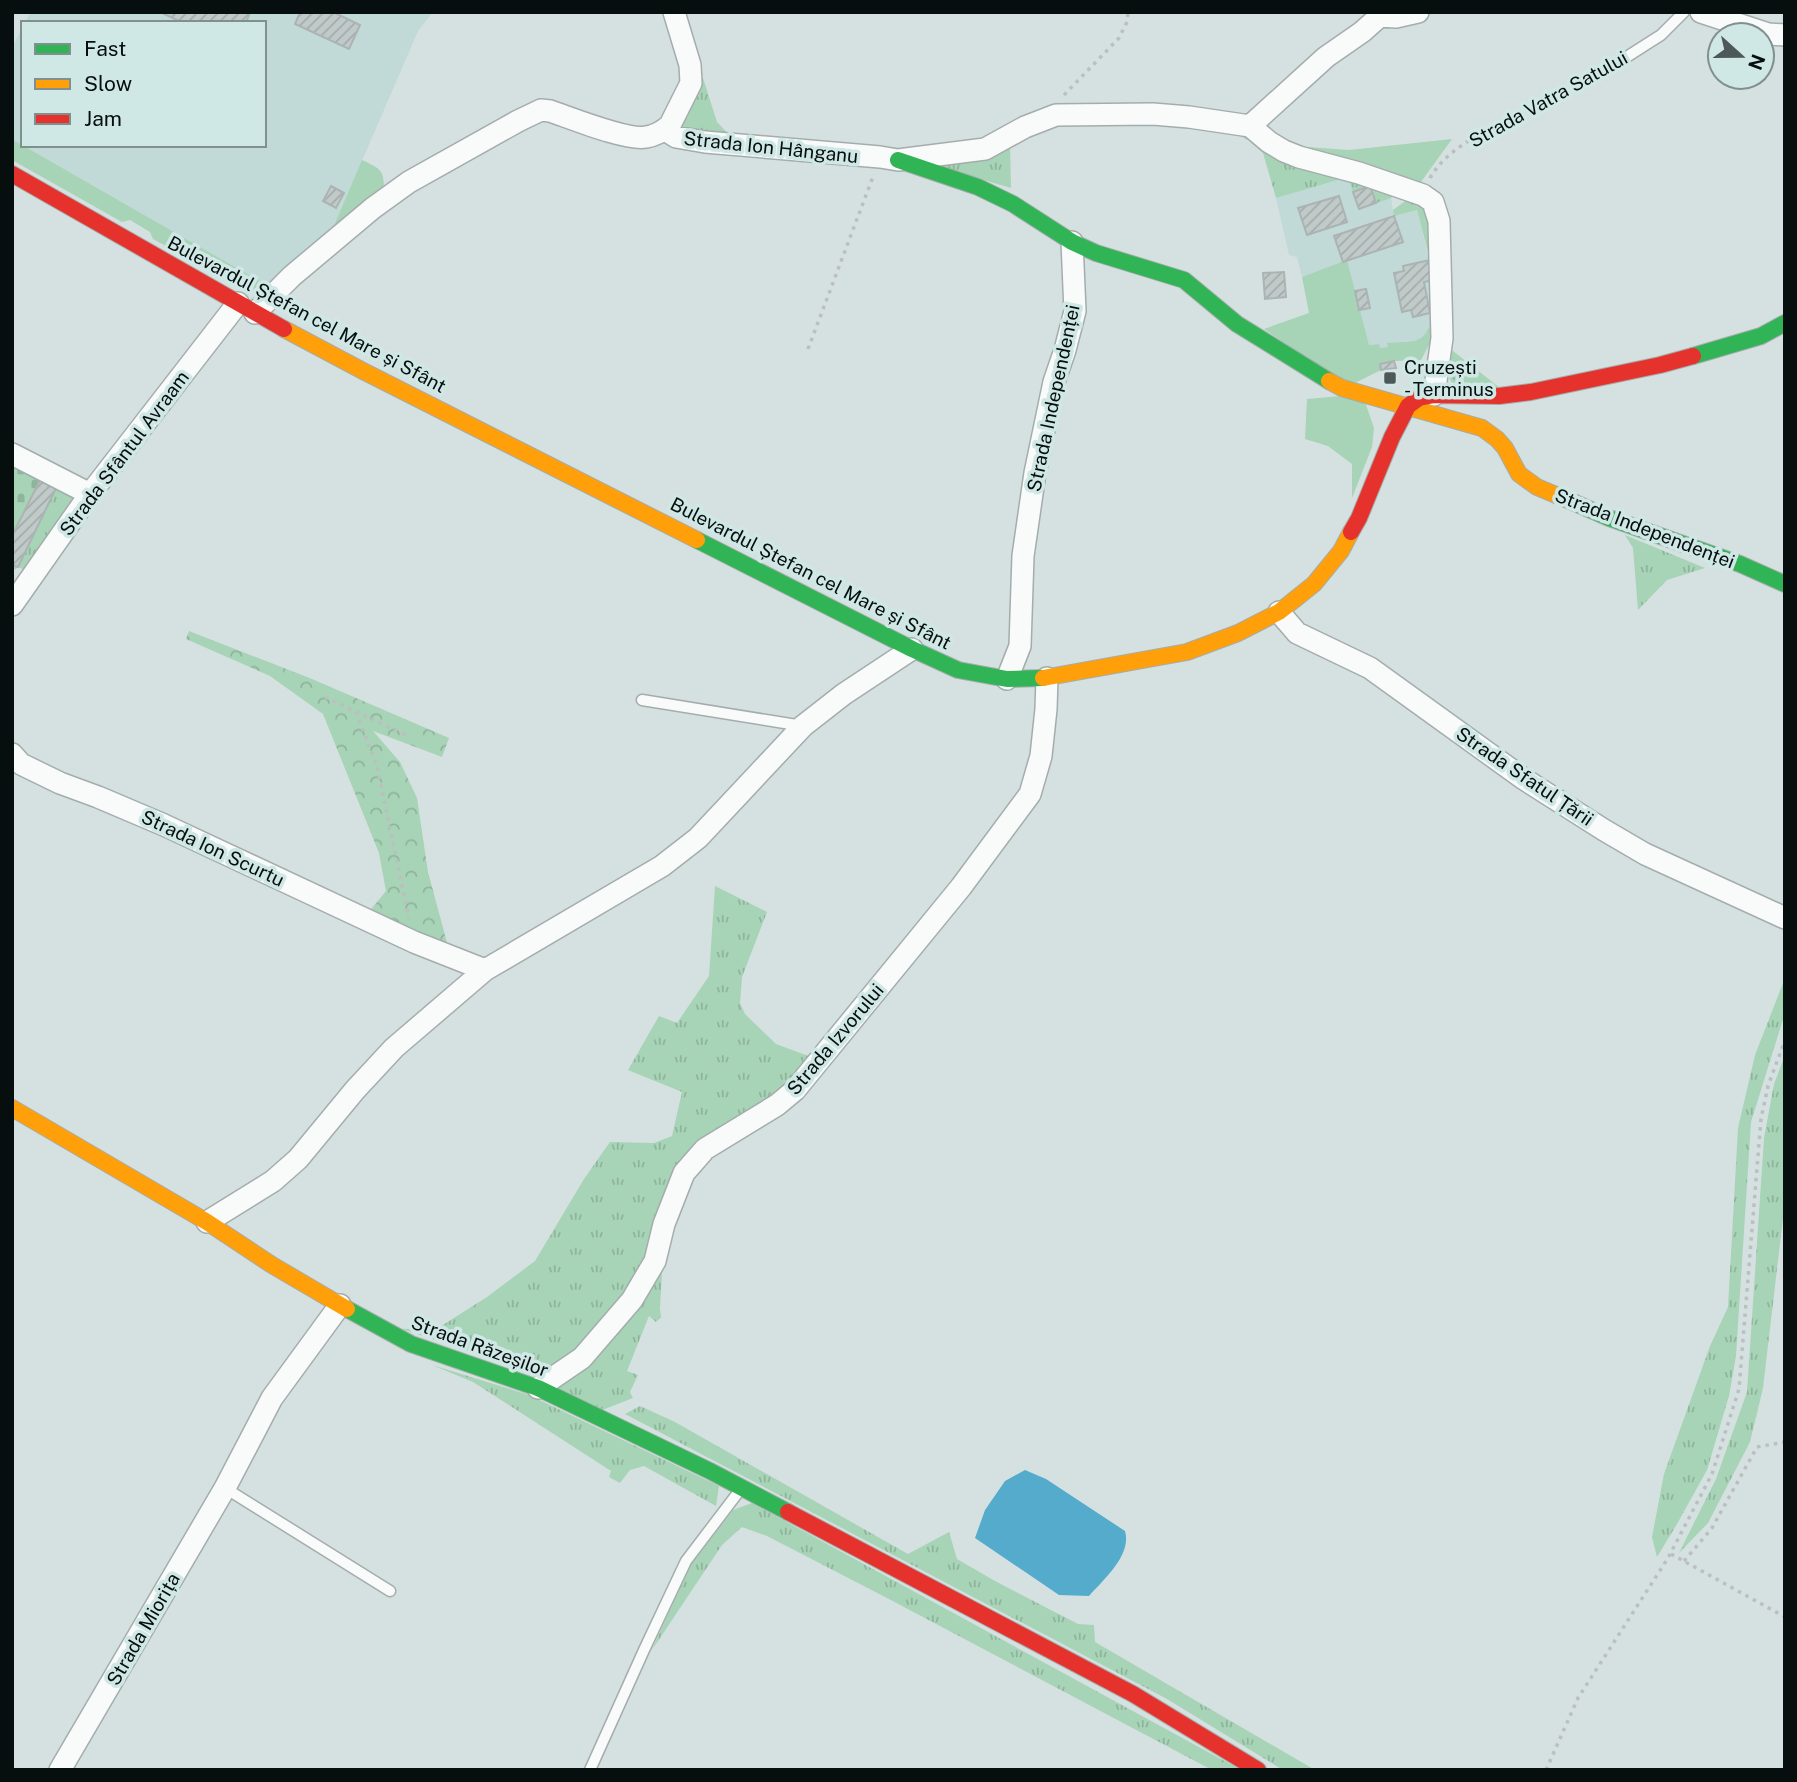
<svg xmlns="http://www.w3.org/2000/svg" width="1797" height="1782" viewBox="0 0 1797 1782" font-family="'Public Sans',sans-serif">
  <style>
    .built { fill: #c1d9d7 }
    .grass { fill: url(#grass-tufts) }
    .forest { fill: url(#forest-crowns) }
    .cemetery { fill: url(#cemetery-stones) }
    .green { fill: #a7d3b6 }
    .water { fill: #55abcc }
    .building { fill: url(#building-hatch); stroke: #abb4b2; stroke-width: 2 }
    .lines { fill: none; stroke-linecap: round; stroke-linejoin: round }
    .lane-casing { stroke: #a4adac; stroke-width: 13 }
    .street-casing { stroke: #a4adac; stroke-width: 24 }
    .fast-casing { stroke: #a4adac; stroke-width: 18 }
    .slow-casing { stroke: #a4adac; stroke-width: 18 }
    .jam-casing { stroke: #a4adac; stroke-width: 18 }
    .path { stroke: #bbbfbf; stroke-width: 3.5; stroke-dasharray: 3.5 5; stroke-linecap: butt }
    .lane { stroke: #f9fafa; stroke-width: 10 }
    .street { stroke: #f9fafa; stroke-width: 21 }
    .fast { stroke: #30b455; stroke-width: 16 }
    .slow { stroke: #ff9f0a; stroke-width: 16 }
    .jam { stroke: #e5322d; stroke-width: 16 }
    .poi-dot { fill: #4e5858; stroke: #cfe7e5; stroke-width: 2.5 }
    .labels { text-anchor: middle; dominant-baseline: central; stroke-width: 7; stroke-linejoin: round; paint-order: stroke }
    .street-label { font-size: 19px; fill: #060e0e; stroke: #cfe7e5 }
    .poi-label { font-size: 19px; fill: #060e0e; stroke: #cfe7e5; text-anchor: start }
  </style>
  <defs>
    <pattern id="grass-tufts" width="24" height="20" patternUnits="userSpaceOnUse" patternTransform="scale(1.75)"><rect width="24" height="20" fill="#a7d3b6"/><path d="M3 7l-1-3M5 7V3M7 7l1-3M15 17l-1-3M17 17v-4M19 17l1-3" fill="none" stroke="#8eb49b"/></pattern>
    <pattern id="forest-crowns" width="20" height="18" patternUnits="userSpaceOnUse" patternTransform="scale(1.75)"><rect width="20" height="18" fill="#a7d3b6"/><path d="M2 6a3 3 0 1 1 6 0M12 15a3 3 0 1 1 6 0" fill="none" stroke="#8eb49b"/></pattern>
    <pattern id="cemetery-stones" width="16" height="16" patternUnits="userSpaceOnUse" patternTransform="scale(1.75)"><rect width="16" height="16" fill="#a7d3b6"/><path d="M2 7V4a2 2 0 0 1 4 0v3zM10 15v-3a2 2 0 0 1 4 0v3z" fill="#8eb49b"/></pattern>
    <pattern id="building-hatch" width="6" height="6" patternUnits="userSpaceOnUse" patternTransform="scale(1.75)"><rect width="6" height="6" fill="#c0cac8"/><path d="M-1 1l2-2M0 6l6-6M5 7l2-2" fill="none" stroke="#a4acab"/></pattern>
  </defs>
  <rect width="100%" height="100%" fill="#d5e1e0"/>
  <path class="built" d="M30,12H433L418,31L333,228L268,286L23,145H264V23H25Z
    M23,27V145L12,139V47Z
    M1348,177L1370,186L1376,202L1391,198L1394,216L1417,210L1434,280L1437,309L1426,335L1419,340L1388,343V347L1379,348L1378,344L1369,345L1347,261L1302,277L1297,257L1289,255L1276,198Z"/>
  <path class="grass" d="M703,78L717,122L731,137L681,130L677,123L697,84Z
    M1229,131L1249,136L1399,190L1391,198L1376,203L1370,187L1353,192L1348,177L1276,198L1263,153L1248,140Z
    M1010,143L1011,188L919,161Z
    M1412,196L1428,209L1433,253L1430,260L1417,210L1394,216L1393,210Z
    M1448,347L1500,388L1452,383L1446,371Z
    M57,486L75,495V503L27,571L18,567Z
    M1625,535L1705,568L1667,580L1638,610L1633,548Z
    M715,886L767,912L742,977L740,1003L745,1014L776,1044L811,1057L776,1097L706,1142L650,1255L628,1294L578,1354L545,1376L402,1329L438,1328L487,1297L535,1261L584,1179L610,1142L654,1143L672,1136L682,1092L628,1070L659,1016L677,1023L709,976Z
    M1785,978V1013L1751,1122L1736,1356L1729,1396L1707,1470L1677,1524L1657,1557L1652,1537L1664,1474L1710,1346L1728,1307L1738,1128L1755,1055Z
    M1785,1055V1201L1763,1388L1750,1442L1708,1523L1679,1553L1716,1479L1747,1392L1764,1138L1774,1084Z
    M663,1255L660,1308L661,1317L656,1322L649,1316L627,1371L638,1375L630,1392L633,1398L600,1411L550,1388Z
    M432,1365L529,1395L719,1486L716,1506L644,1466L630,1470L620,1483L609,1477L611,1471L473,1382Z
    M640,1406L675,1422L908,1554L949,1532L957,1559L995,1581L1078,1624L1094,1625L1095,1642L1315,1770H1283L1167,1699L625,1414Z
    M752,1503L1241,1770H1212L887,1598L767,1536L742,1527L722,1545L652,1650L690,1566L733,1510Z"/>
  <path class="forest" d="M189,631L312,679L449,738L442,757L373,731L400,762L417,798L428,872L449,950L368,913L386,891L379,853L323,714L270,676L186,639Z"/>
  <path class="cemetery" d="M12,464L57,486L18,567L12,572Z"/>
  <path class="green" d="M12,139L268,286L257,292L249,291L153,239L150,232L130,220L122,222L12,160Z
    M1452,139L1418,186L1293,146L1349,150Z
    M362,160C380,169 384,169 384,189L333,228Z
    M1347,260L1369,345L1379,344L1380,348L1388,347L1387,343C1425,340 1422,345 1437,309L1431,341L1421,360L1394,361L1380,364L1381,370L1349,386L1264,329L1309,313L1302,277Z
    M1341,396L1364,399L1374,428L1372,447L1352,498V464L1328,446L1305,439L1307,399Z"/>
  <path class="water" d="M1025,1470L1046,1479L1125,1531C1132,1555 1104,1579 1089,1596L1059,1595L975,1538L985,1510L1005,1481Z"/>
  <path class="building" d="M160,12H250L246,23H176L177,20Z
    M300,12H333L360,25L349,49L295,24Z
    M331,186L344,193L336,208L323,201Z
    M1370,186L1376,203L1359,209L1353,192Z
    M1339,196L1347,222L1307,235L1298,208Z
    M1394,216L1403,242L1343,262L1334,236Z
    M1430,260L1434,280L1424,282L1430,313L1413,317L1411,310L1402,312L1394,273L1404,271L1403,266Z
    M1284,272L1286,297L1265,299L1263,273Z
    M1366,289L1370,308L1359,310L1355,291Z
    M1394,361L1396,368L1381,370L1380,364Z
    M41,478L57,486L18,567L12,565V536Z"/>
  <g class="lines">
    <g class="lane-casing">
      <path id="lane" d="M1614,65L1661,35L1684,12
        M642,700L803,726
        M225,1488L390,1591
        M590,1770L644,1650L686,1561L740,1490"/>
    </g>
    <g class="street-casing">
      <path id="street" d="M1701,12L1768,34L1785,35
        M1250,126L1326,57L1362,32L1380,16L1396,17L1418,12
        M665,130L676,137L705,142L880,157L898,160L985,149L1025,127L1056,115L1153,114L1189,117L1250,126L1269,142L1284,151L1299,157L1359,173L1423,195L1433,202L1439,221L1442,338L1434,395
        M255,313L292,276L373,208L409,182L518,121L541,110L550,111C571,118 627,141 646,137C654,136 664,131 670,125L691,83L690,65L674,12
        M12,454L90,494
        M12,605L90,494L238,303
        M1279,612L1297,633L1370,668L1524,779L1604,830L1645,854L1785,918
        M1007,679L1020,646L1023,556L1035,473L1054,382L1065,350L1075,311L1072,242
        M12,754L21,764L60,783L98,797L164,825L414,942L485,970
        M207,1222L273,1181L298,1159L355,1090L394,1048L485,970L662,866L698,838L803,726L844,694L912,649
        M538,1388L582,1358L632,1300L655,1261L664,1224L684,1173L705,1149L777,1105L795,1090L961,887L1030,794L1041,756L1046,709L1047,678
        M60,1770L225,1488L272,1398L340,1305"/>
    </g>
    <g class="fast-casing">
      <path id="fast" d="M898,160L978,187L1013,204L1072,242L1096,253L1184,280L1237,324L1329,381
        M1693,356L1761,336L1785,323
        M1575,503L1609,518L1740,564L1785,584
        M697,540L912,649L958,670L1007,679L1043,678
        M347,1309L411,1344L538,1388L710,1471L788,1512"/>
    </g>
    <g class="slow-casing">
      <path id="slow" d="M284,329L363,371L697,540
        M1329,381L1342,388L1482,428L1497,439L1505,448L1519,474L1537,487L1575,503
        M1043,678L1187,652L1238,633L1279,612L1314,584L1341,551L1351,532
        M12,1108L207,1222L272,1265L347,1309"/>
    </g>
    <g class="jam-casing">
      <path id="jam" d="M12,174L284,329
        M1351,532L1359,518L1392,437L1408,406L1419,398L1434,395L1499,396L1531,392L1660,365L1693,356
        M788,1512L1133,1694L1258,1770"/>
    </g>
    <path class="path" d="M1064,95L1119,38L1127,22L1128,12
      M1430,178C1449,144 1497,126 1531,109C1555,97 1579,85 1603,71
      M808,349L874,174
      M325,697L406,735
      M356,712L377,766L409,919
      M1671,1554L1785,1617
      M1684,1561L1712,1528L1757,1447L1785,1442
      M1546,1770L1578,1698L1668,1558L1712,1474L1739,1389L1761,1119L1768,1086L1785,1040"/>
    <use href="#lane" class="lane"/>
    <use href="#street" class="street"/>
    <use href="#fast" class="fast"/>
    <use href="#slow" class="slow"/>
    <use href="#jam" class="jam"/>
  </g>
  <rect class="poi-dot" x="1383" y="371" width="14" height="14" rx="3.5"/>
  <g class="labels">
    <g class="street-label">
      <text transform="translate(1548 99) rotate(-29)">Strada Vatra Satului</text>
      <text transform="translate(771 147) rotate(6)">Strada Ion Hânganu</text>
      <text transform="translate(307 314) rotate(28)">Bulevardul Ștefan cel Mare și Sfânt</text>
      <text transform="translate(1053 398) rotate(-78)">Strada Independenței</text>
      <text transform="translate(124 453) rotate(-53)">Strada Sfântul Avraam</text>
      <text transform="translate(1645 528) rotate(21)">Strada Independenței</text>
      <text transform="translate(811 573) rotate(27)">Bulevardul Ștefan cel Mare și Sfânt</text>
      <text transform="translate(1525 776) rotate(34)">Strada Sfatul Țării</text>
      <text transform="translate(213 848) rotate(25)">Strada Ion Scurtu</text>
      <text transform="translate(835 1039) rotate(-50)">Strada Izvorului</text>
      <text transform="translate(480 1346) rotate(20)">Strada Răzeșilor</text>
      <text transform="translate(143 1629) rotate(-60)">Strada Miorița</text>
    </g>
    <g class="poi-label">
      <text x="1404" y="367">Cruzești<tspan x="1404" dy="22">- Terminus</tspan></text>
    </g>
  </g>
  <rect width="1797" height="1782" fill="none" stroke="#060e0e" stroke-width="28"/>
  <rect x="21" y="21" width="245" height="126" fill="#cfe7e5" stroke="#7f908f" stroke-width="2"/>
  <rect x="35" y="44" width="35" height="10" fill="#30b455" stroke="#7f908f" stroke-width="2"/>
  <text x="84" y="56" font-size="21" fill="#060e0e">Fast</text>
  <rect x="35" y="79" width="35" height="10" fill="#ff9f0a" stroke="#7f908f" stroke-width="2"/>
  <text x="84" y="91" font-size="21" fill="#060e0e">Slow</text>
  <rect x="35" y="114" width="35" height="10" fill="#e5322d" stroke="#7f908f" stroke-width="2"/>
  <text x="84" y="126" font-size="21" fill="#060e0e">Jam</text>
  <g transform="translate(1741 56) rotate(111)"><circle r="33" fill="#cfe7e5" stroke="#7f908f" stroke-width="2"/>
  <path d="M0-5L12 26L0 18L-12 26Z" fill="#4e5858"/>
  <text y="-10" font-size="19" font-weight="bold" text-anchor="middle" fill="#060e0e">N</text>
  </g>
</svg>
